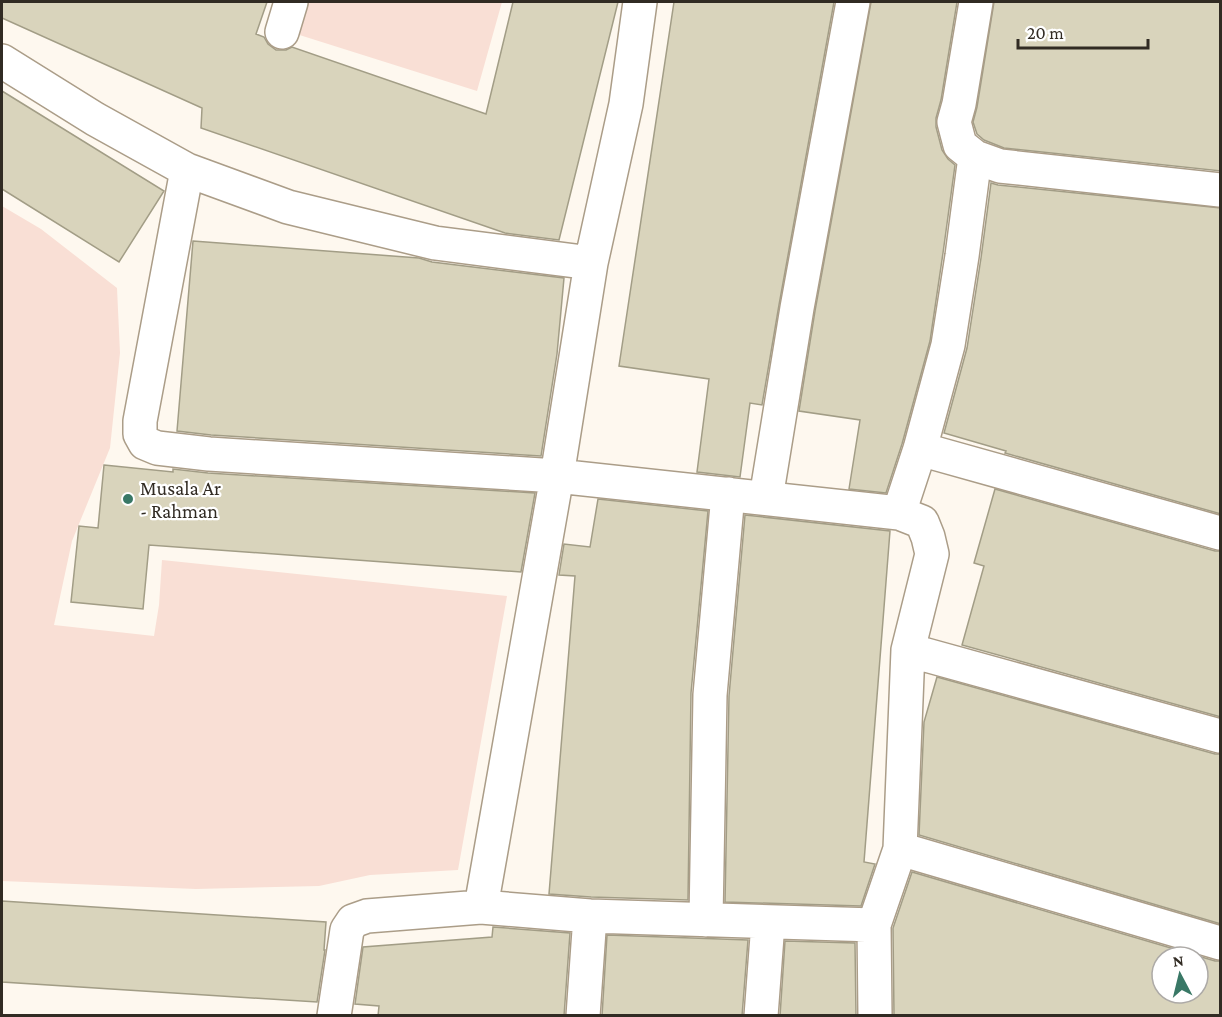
<svg xmlns="http://www.w3.org/2000/svg" width="1222" height="1017" viewBox="0 0 1222 1017" font-family="'Crimson Pro',serif">
  <style>
    .green { fill: #f9dfd5 }
    .building { fill: #d9d4bc; stroke: #a29d86; stroke-width: 1.5; fill-rule: evenodd }
    .lines { fill: none; stroke-linecap: round; stroke-linejoin: round }
    .street-casing { stroke: #ab9d88; stroke-width: 36 }
    .street { stroke: #fff; stroke-width: 33 }
    .poi-dot { fill: #397866; stroke: #fff; stroke-width: 2 }
    .labels { text-anchor: middle; dominant-baseline: central; stroke-width: 4.5; stroke-linejoin: round; paint-order: stroke }
    .poi-label { font-size: 20px; fill: #312b23; stroke: #fff; text-anchor: start }
  </style>
  <rect width="100%" height="100%" fill="#fef8ef"/>
  <path class="green" d="M301,2H502L477,91L290,32Z
    M2,206L41,229L117,288L120,353L110,448L72,541L54,625L154,636L159,605L162,560L507,596L458,870L370,875L319,886L196,889L2,881Z"/>
  <path class="building" d="M2,2H267L256,34L264,37L268,44L276,50H286L292,47L486,114L513,2H618L559,240L505,233L201,128L202,108L2,18Z
    M674,2H834L779,305L762,405L750,403L740,477L697,472L709,379L619,366Z
    M871,2H957L941,100L936,118V127L942,150L948,159L955,165L943,253L930,341L902,444L886,493L849,489L860,420L799,411L815,311Z
    M994,2H1221V171L1004,148L984,140L977,134L973,122L977,107Z
    M2,91L164,191L119,262L2,189Z
    M991,183L998,185L1221,208V514L1005,453L1006,451L944,433L967,348L981,258Z
    M193,241L419,258L432,262L564,278L557,354L541,456L211,435L177,431Z
    M104,465L173,472V469L208,473L535,493L521,572L149,545L143,609L71,602L79,526L98,528Z
    M995,489L1215,551H1221V717L962,645L984,566L974,563Z
    M598,499L708,511L691,693L688,900L591,897L549,894L575,576L559,575L564,544L590,547Z
    M745,515L890,531L864,862L875,864L861,906L725,902L729,696Z
    M937,677L1215,754H1221V924L919,835L924,722Z
    M912,872L1215,961H1221V1016H894L893,928ZM1162,957H1198V993H1162Z
    M2,901L326,922L324,950H325L317,1002L2,982Z
    M493,927L570,933L564,1016H378L379,1006L355,1004L363,947L492,937Z
    M607,935L748,940L742,1016H602Z
    M785,941L855,943L856,1016H780Z"/>
  <g class="lines">
    <g class="street-casing">
      <path id="street" d="M976,2L959,104L954,122L960,145L975,157L1000,166L1220,190
        M282,32L291,2
        M2,61L95,119L187,170L288,207L435,243L591,263
        M187,170L140,421V434L145,443L157,448L209,454L557,476L899,513L922,522L928,537L932,554L908,650L900,849L874,925L875,1016
        M920,449L1220,533
        M766,498L797,308L853,2
        M899,513L920,449L948,345L962,256L975,157
        M908,650L1220,736
        M900,849L1220,943
        M481,907L557,476L591,263L626,104L640,2
        M706,920L710,695L728,494
        M334,1016L347,930L353,921L367,916L481,907L590,916L874,925
        M583,1016L590,916
        M761,1016L768,923"/>
    </g>
    <use href="#street" class="street"/>
  </g>
  <circle class="poi-dot" cx="128" cy="499" r="6"/>
  <g class="labels">
    <g class="poi-label">
      <text x="140" y="488">Musala Ar<tspan x="140" dy="23">- Rahman</tspan></text>
    </g>
  </g>
  <rect width="1222" height="1017" fill="none" stroke="#312b23" stroke-width="6"/>
  <g transform="translate(1180 975) rotate(353)"><circle r="28" fill="#ffffff" stroke="#adaaa7" stroke-width="1.5"/>
  <path d="M0-4.5L10 22L0 15L-10 22Z" fill="#397866"/>
  <text y="-9" font-size="16" font-weight="bold" text-anchor="middle" fill="#312b23">N</text>
  </g>
  <path d="M1018 39v9h130v-9" fill="none" stroke="#312b23" stroke-width="3"/>
  <text x="1027" y="39" font-size="18" fill="#312b23" stroke="#ffffff" stroke-width="4.5" paint-order="stroke">20 m</text>
</svg>
